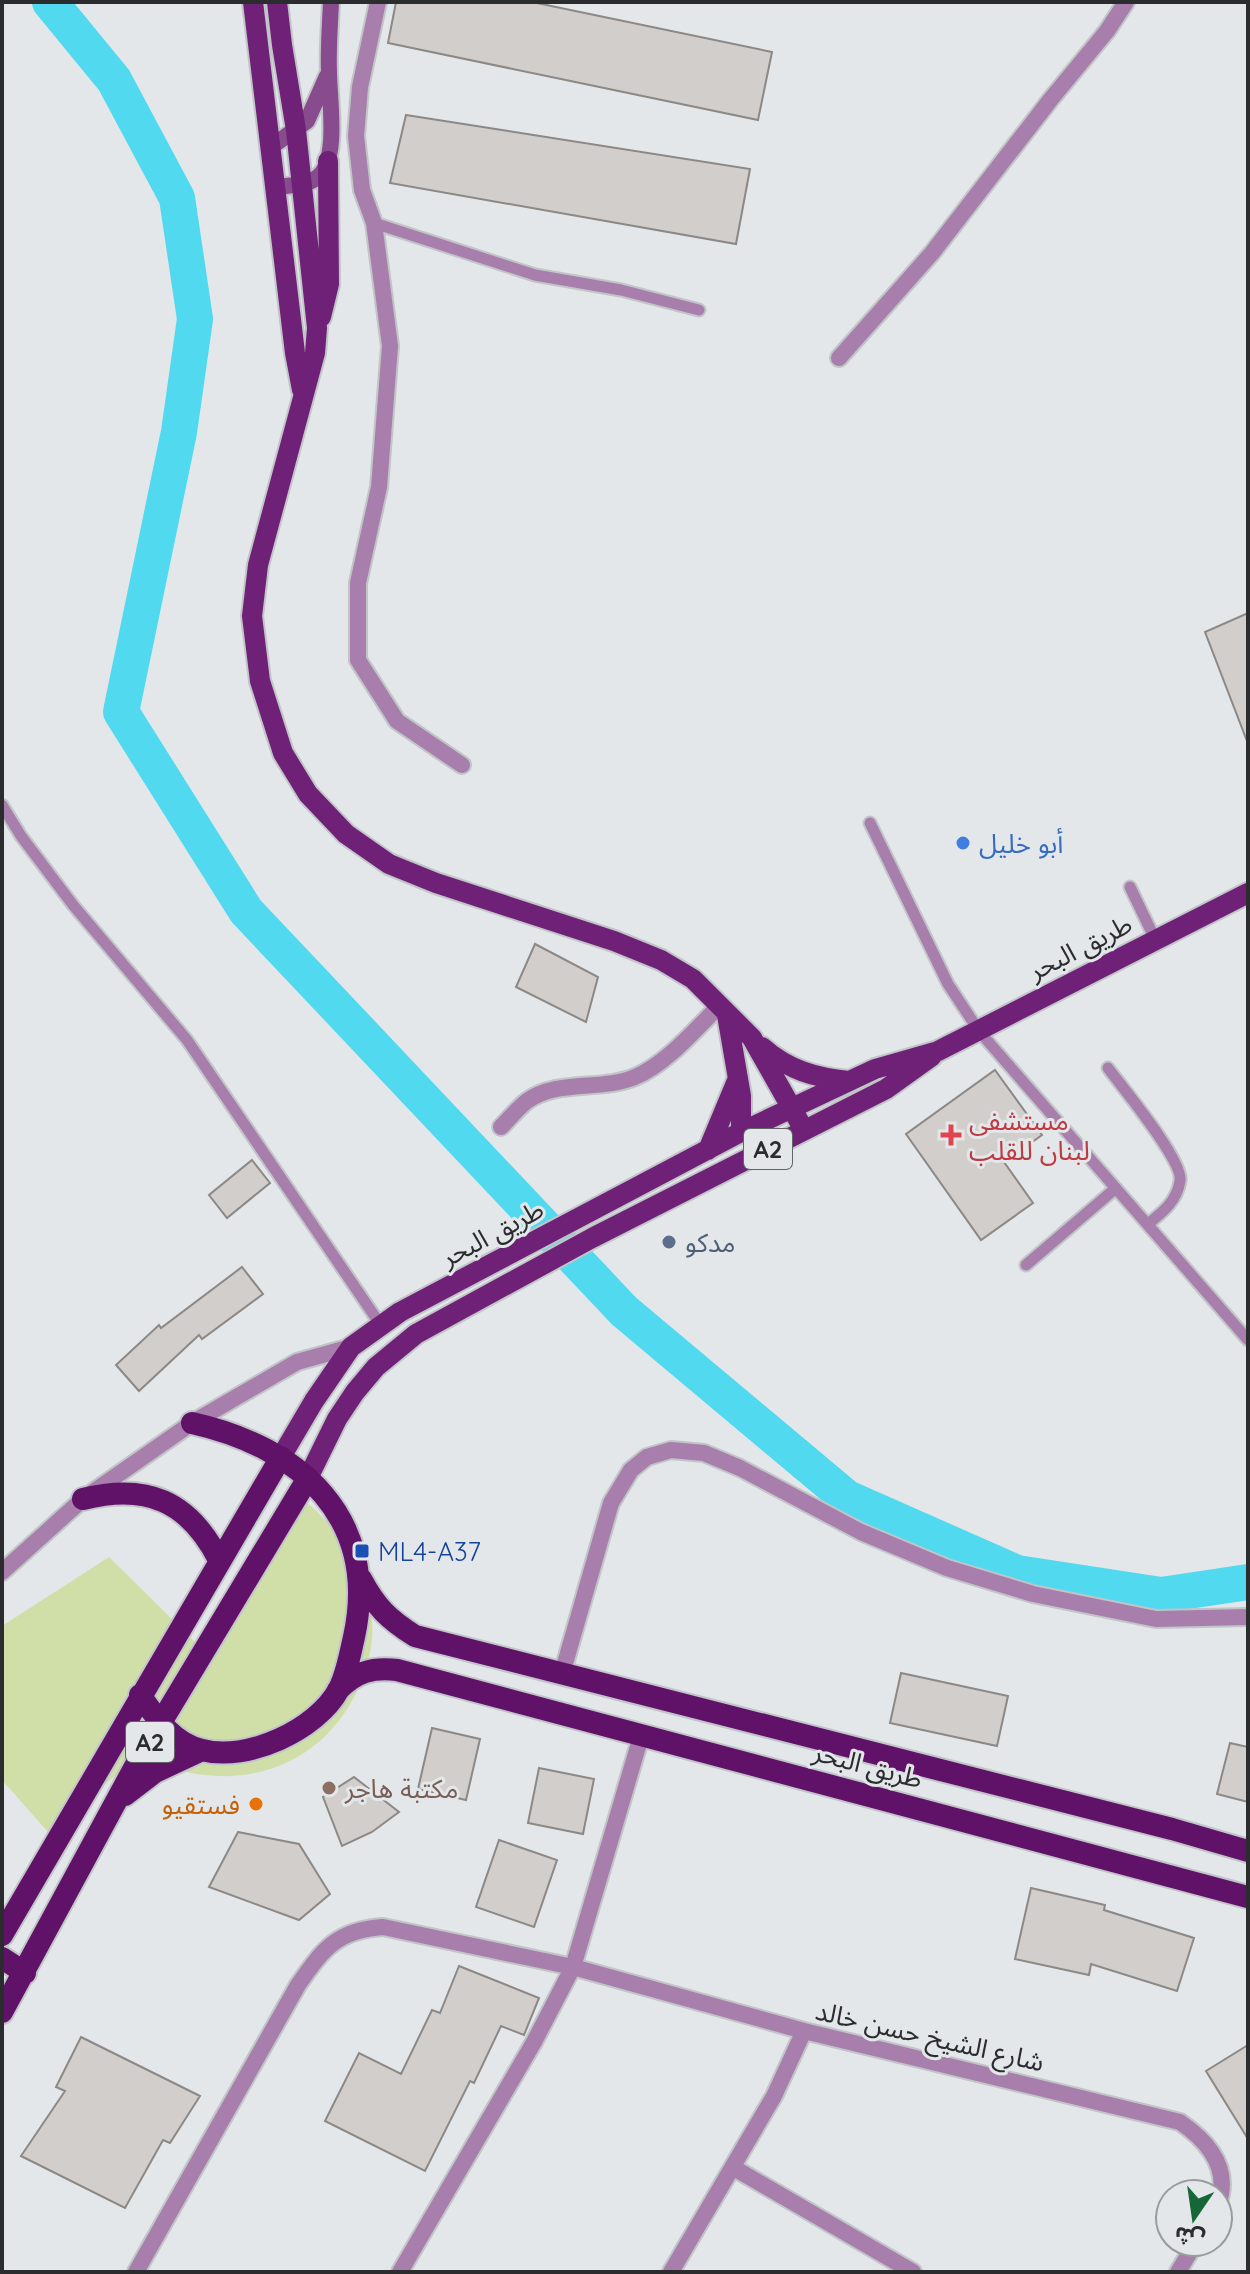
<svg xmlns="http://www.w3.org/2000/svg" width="1250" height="2274" viewBox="0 0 1250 2274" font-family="Quicksand,'Noto Sans Arabic',sans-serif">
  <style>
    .green { fill: #cfdfa7 }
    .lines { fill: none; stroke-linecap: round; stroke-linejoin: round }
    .river { stroke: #51d9ef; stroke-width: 36 }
    .building { fill: #d2cecb; stroke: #8c8885; stroke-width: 2 }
    .service-casing { stroke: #c2c5c8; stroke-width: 15 }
    .minor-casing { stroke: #c2c5c8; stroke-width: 20 }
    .tertiary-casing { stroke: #c2c5c8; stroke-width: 20 }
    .secondary-casing { stroke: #c2c5c8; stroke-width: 20 }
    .primary-casing { stroke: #c2c5c8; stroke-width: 24 }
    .trunk-casing { stroke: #c2c5c8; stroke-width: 26 }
    .service { stroke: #a87fac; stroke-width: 11 }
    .minor { stroke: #a87fac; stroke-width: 16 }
    .tertiary { stroke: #a87fac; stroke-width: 16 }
    .secondary { stroke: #884b8d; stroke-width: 16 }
    .primary { stroke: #6f2177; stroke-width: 20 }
    .trunk { stroke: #601268; stroke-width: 22 }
    .shop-dot { fill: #3f7fe0; stroke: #e3e7ea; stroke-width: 3 }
    .health-dot { fill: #e0444e; stroke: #e3e7ea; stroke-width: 3 }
    .service-dot { fill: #5c6f8a; stroke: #e3e7ea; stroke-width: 3 }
    .transit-dot { fill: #1a4fb4; stroke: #e3e7ea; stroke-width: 3 }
    .education-dot { fill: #8d6e63; stroke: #e3e7ea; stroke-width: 3 }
    .food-dot { fill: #e8710a; stroke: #e3e7ea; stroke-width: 3 }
    .labels { text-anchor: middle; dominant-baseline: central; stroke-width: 6; stroke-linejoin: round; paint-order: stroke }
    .shield { fill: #e3e7ea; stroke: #626466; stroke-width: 2 }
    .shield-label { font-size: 24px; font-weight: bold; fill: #2b2c2e }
    .shop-label { font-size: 26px; fill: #366cbe; stroke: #e3e7ea; text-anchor: start }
    .street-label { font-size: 26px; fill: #2b2c2e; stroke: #e3e7ea }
    .health-label { font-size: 26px; fill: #be3a42; stroke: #e3e7ea; text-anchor: start }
    .service-label { font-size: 26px; fill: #4e5e75; stroke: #e3e7ea; text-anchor: start }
    .transit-label { font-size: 26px; fill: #164399; stroke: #e3e7ea; text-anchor: start }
    .education-label { font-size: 26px; fill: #785e54; stroke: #e3e7ea; text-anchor: start }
    .food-label { font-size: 26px; fill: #c56008; stroke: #e3e7ea; text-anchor: end }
  </style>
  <rect width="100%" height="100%" fill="#e3e7ea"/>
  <path class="green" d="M300,1498C331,1520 335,1532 350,1565C356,1580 366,1595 370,1610C376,1630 370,1658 363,1677C327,1773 227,1800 140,1755L48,1832L2,1780V1626L109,1557L198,1645Z"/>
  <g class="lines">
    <path class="river" d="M50,2L114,80L177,198L195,319L179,432L121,712L246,911L624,1311L847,1498L1017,1573L1161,1595L1248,1582"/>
  </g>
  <path class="building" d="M396,2H532L772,52L758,120L388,43Z
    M406,115L750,169L736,244L390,183Z
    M1248,613V741H1247L1205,632Z
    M535,944L598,977L586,1022L516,987Z
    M995,1070L1042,1135L1004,1162L1033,1203L981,1240L906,1134Z
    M252,1160L270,1183L227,1218L209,1195Z
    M242,1267L263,1294L202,1339L199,1335L139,1391L116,1365L159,1325L161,1328Z
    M901,1673L1008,1696L997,1746L890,1723Z
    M432,1728L480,1739L466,1800L418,1789Z
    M1230,1743L1248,1747V1802L1217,1794Z
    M539,1768L594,1779L583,1834L528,1823Z
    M354,1777L399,1812L372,1832L342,1846L323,1797Z
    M238,1832L299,1844L330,1894L299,1920L209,1887Z
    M499,1840L557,1860L534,1927L476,1907Z
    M1031,1888L1105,1905L1104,1910L1194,1938L1177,1991L1091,1964L1089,1975L1015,1959Z
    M459,1966L539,1998L524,2035L501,2026L474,2083L470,2081L425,2171L325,2121L359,2053L401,2074L432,2010L440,2013Z
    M81,2037L200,2096L170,2143L163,2140L125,2208L21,2156L65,2091L56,2087Z
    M1248,2045V2139L1206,2071Z"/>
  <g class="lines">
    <g class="service-casing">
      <path id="service" d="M374,223L535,275L621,290L699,310
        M2,805L21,836L73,905L187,1040L380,1324
        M870,823L948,984L979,1031L1248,1340
        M1130,887L1155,939
        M1108,1068C1122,1087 1184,1161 1180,1181C1177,1201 1163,1212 1148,1224
        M1026,1265L1116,1188"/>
    </g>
    <g class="minor-casing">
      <path id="minor" d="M378,2L360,87L356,136L362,190L374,223L390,346L379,487L358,583V660L397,721L462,765
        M839,358L932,253L1051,99L1107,31L1126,2
        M501,1127C509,1119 518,1108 527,1101C557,1079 602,1091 635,1077C665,1065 696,1029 719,1006
        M562,1674L611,1503L631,1470L647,1457L671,1450L704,1453L740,1468L861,1532L947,1568L1033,1594L1156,1619L1248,1617
        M734,2168L913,2272
        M136,2272L298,1985C323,1949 337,1930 383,1927L573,1967L804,2031L1180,2122C1209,2142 1231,2169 1218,2205
        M400,2272L534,2042L573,1967L642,1733
        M671,2272L774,2096L804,2031
        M1178,2272L1196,2242"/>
    </g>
    <g class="tertiary-casing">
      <path id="tertiary" d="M2,1572L83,1499L192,1423L297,1362L351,1347"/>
    </g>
    <g class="secondary-casing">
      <path id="secondary" d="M271,147L307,121L327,76
        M276,187C290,185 308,186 319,176C339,158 329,97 329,72C328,49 330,25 331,2"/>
    </g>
    <g class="primary-casing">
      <path id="primary" d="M253,2L295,353L302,390
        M277,2L282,45L296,130L317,328L315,353L258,565L252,616L260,681L283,753L308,794L346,834L389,864L436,883L614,941L661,960L693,979L752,1038L804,1130
        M321,317L329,284L328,161
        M727,1015L741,1096V1132
        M762,1047C788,1070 816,1078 849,1081
        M708,1150L738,1078
        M281,1457L314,1401L351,1347L400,1312L741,1132L875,1069L938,1051L1248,893
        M308,1478L337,1419L355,1392L376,1367L416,1334L592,1238L886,1089L932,1056"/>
    </g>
    <g class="trunk-casing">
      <path id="trunk" d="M83,1499C147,1483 189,1501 219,1560
        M361,1579C376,1607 388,1619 415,1636L1172,1829L1248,1851
        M338,1690C356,1672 372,1667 397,1670L1248,1897
        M140,1695C156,1718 173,1743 202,1750C247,1762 317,1730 339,1689C347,1673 350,1654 354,1637C380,1518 300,1447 192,1423
        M125,1795L155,1772L202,1750
        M2,1935L281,1457
        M2,1958L25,1973
        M2,2012L139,1759L308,1478"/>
    </g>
    <use href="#service" class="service"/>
    <use href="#minor" class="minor"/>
    <use href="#tertiary" class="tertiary"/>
    <use href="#secondary" class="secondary"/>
    <use href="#primary" class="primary"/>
    <use href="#trunk" class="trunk"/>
  </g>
  <circle class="shop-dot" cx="963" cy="843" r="8"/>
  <path class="health-dot" d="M947 1123h8v8h8v8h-8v8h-8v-8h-8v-8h8z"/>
  <circle class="service-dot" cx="669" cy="1242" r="8"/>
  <rect class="transit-dot" x="354" y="1543" width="16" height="16" rx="4"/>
  <circle class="education-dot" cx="329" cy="1788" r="8"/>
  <circle class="food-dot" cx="256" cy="1804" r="8"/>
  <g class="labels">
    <g class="shield">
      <rect x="744" y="1129" width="48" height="40" rx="6"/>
      <rect x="126" y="1722" width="48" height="40" rx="6"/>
    </g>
    <g class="shield-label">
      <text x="768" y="1149">A2</text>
      <text x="150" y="1742">A2</text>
    </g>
    <g class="shop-label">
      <text x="979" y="843">أبو خليل</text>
    </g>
    <g class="street-label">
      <text transform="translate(1080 947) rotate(-27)">طريق البحر</text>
      <text transform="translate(492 1233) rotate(-28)">طريق البحر</text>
      <text transform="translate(868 1765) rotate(15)">طريق البحر</text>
      <text transform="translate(930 2036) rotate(13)">شارع الشيخ حسن خالد</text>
    </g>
    <g class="health-label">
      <text x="969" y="1120">مستشفى<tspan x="969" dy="30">لبنان للقلب</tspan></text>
    </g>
    <g class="service-label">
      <text x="685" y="1242">مدكو</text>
    </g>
    <g class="transit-label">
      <text x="378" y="1551">ML4-A37</text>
    </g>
    <g class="education-label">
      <text x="345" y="1788">مكتبة هاجر</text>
    </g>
    <g class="food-label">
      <text x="240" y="1804">فستقيو</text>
    </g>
  </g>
  <rect width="1250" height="2274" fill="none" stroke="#2b2c2e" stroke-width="8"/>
  <g transform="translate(1194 2218) rotate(193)"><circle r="38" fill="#e3e7ea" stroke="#999c9f" stroke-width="2"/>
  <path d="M0-6L14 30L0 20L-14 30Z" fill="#166737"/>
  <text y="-12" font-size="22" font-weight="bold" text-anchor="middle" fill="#2b2c2e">ش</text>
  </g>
</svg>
